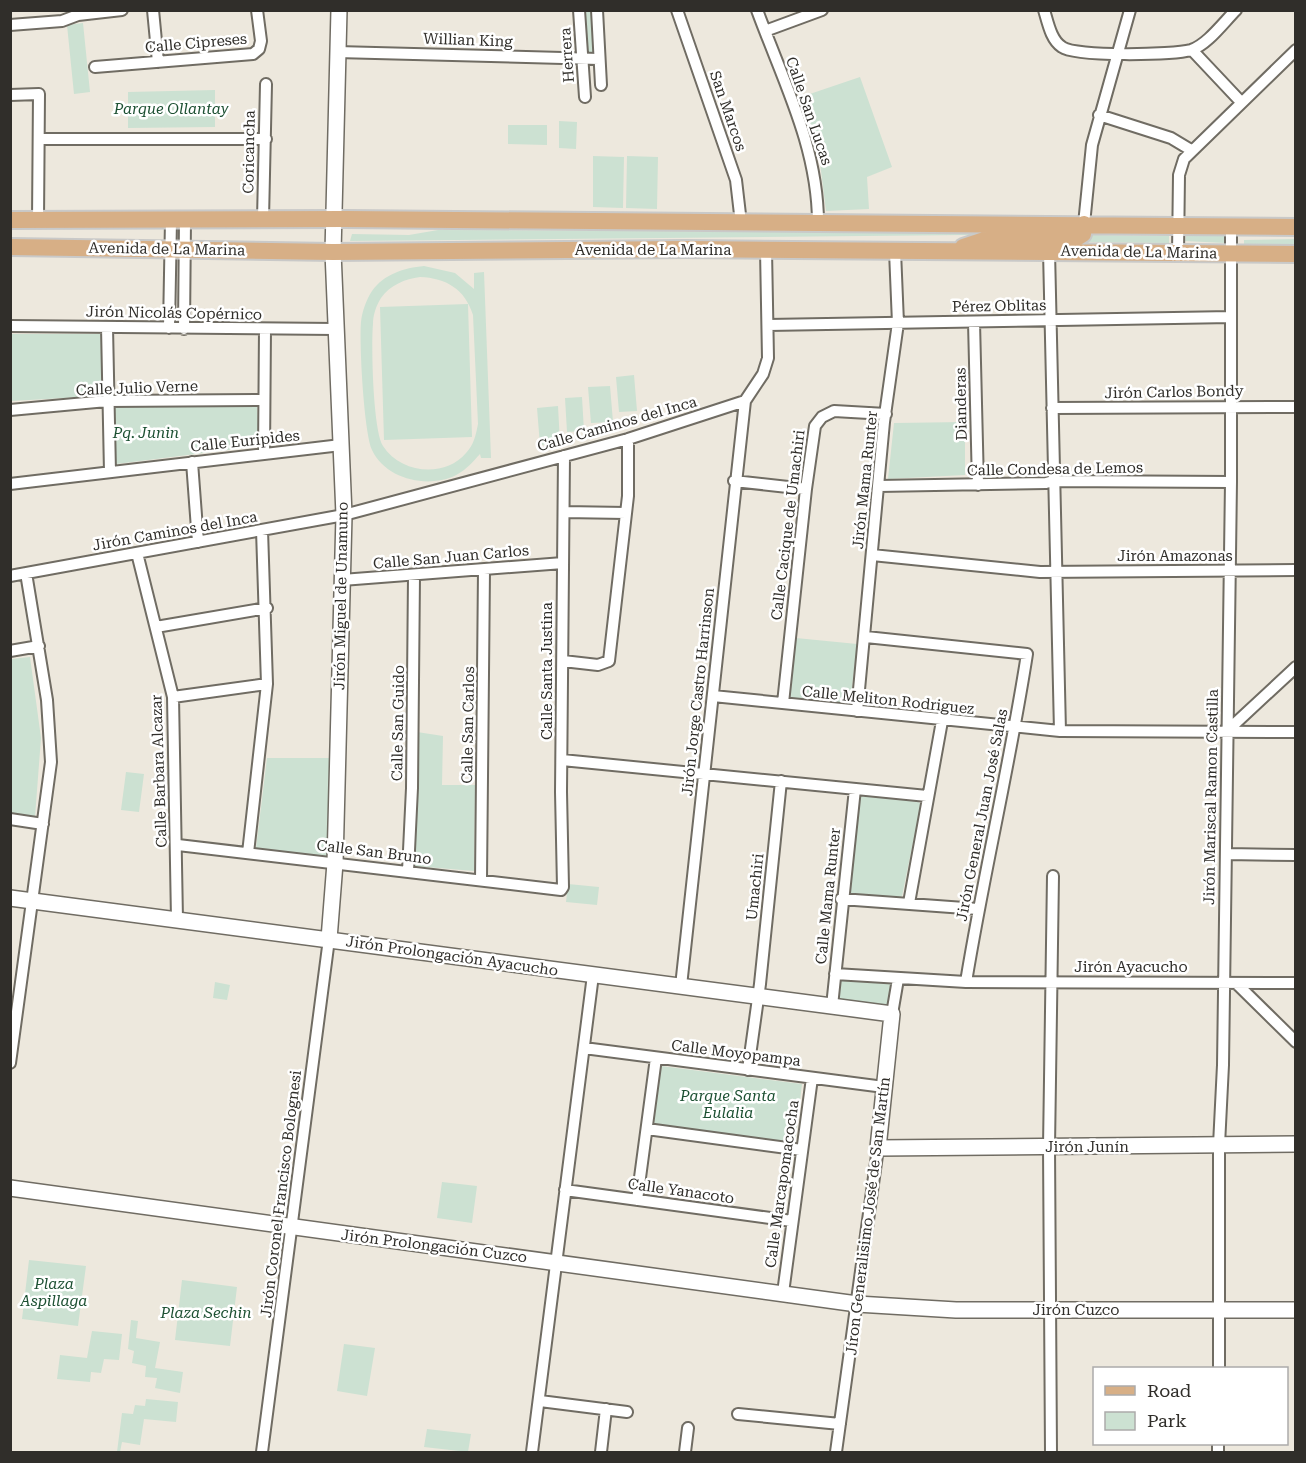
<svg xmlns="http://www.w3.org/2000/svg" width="1306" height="1463" viewBox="0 0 1306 1463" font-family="'Roboto Serif',serif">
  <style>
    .green { fill: #cce1d2; fill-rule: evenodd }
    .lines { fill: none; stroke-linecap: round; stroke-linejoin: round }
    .street-casing { stroke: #706c63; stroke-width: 14 }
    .secondary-casing { stroke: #706c63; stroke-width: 18 }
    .primary-casing { stroke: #c9c9c8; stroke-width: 20 }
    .street { stroke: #fff; stroke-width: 10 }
    .secondary { stroke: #fff; stroke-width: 15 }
    .primary { stroke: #d7af86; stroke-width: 16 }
    .labels { text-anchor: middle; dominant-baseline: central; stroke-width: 5; stroke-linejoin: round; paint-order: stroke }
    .street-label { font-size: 15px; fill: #302e2a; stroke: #fff }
    .park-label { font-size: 15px; font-style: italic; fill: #1c5032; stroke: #fff }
  </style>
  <rect width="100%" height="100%" fill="#ede8dd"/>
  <path class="green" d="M581,11H593L594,51L592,54H586Z
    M83,23L90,92L74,94L67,25Z
    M860,77L892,167L867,177L869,209L826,211L819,155L798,98Z
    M215,90V127L128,128V92Z
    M559,121L577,122L576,149L559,148Z
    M508,125H547V145L508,144Z
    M593,156L624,157L623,208L593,207Z
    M627,156L658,157L657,209L626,208Z
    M438,230L1072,233V234L350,241L352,234L409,235Z
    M1088,235L1169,236V243L1088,242Z
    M1226,235L1225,243L1185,241L1186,236Z
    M1295,239V244H1244V240Z
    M424,266L455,273L474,289V273L484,272L491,458H481L480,454C472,463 464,472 452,477C424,488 385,478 372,450C364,433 359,343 361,322C362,312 366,300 372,291C384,274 404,268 424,266ZM420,277C446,278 465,289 473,315L478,424C476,434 474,445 466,453C445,478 401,474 383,446C373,431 371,345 373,324C373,315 376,306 381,298C390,285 405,279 420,277Z
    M468,304L472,437L384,440L380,307Z
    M10,334H102L101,396L11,401Z
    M634,375L637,411L619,412L616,377Z
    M610,386L613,422L591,423L588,387Z
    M582,397L584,431L567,432L565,398Z
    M257,403L259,446L116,464L113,406Z
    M558,406L560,443L540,445L537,408Z
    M965,422V475L888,479L894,423Z
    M796,638L857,644L850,704L790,698Z
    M30,657L41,738L35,817L10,813L11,659Z
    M417,732L443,736L442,785H475L474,871L414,866Z
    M267,758H332L328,857L256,848Z
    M126,772L144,774L139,812L121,810Z
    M859,796L917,801L921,804L902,896L897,899L850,894L848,890Z
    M568,884L599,887L597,905L566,902Z
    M839,980L892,984L890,1006L837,1002Z
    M215,982L230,985L227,1000L213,998Z
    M661,1066L802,1084L795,1143L654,1124Z
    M442,1182L477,1186L472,1223L437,1218Z
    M29,1260L86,1266L78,1326L22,1319Z
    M182,1280L237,1287L230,1346L175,1340Z
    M131,1320L138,1321L136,1338L160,1342L155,1368L183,1372L180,1393L155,1388L157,1378L145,1377L146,1366L132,1363L134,1351L128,1349Z
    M92,1331L122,1334L119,1360L104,1359L101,1373L91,1372L90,1382L57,1379L60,1355L87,1358Z
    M344,1344L375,1348L367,1396L337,1391Z
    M146,1399L178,1402L176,1422L144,1419L140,1445L122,1442L120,1452H117L122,1413L133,1414L135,1405L145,1406Z
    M427,1429L471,1434L468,1452L424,1447Z"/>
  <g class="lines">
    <g class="street-casing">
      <path id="street" d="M153,10L158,62
        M579,10L585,97
        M597,10L601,85
        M677,10L736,180L741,223
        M757,10C783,81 818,147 818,223
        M1044,10C1048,23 1051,40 1062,47C1075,57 1173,55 1191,50C1207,45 1223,23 1236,10
        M10,25L62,21L78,15L122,10
        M765,31L822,10
        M1192,50L1241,102
        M337,52L599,59
        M95,67L253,54L259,49L261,41L257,10
        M10,95L39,94L38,220
        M1099,115L1171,138L1191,150
        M39,139H266
        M263,219L266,84
        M1084,224L1092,145L1130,10
        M1049,251L1060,731
        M1178,253L1179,175L1184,159L1296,50
        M974,322L978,485
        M768,325L1231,317
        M10,326L336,329
        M107,327L110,472
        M169,328L171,220
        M184,329L185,220
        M1052,408L1296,407
        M10,410L107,401L264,400
        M264,454L265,329
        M192,462L198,542
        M734,481L806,489
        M10,484L341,445
        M879,486L1046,483L1053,481L1231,482
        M564,512L626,513
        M137,553L173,697L177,919
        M872,555L1040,572L1296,570
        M10,576L344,515L628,439L745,401L763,374L768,358L766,250
        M342,580L563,563
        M156,627L267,608
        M866,637L1027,654C1010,764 984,872 966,982
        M10,651L39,646
        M563,661L598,665L609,661L628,496V439
        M713,696L1060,731L1296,732
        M173,697L267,684
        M783,703L806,489L815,426L822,417L834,411L886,414
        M857,711L884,422L898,323L895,251
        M1226,732L1296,667
        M562,760L927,796
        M10,819L43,824
        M178,845L561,890L563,887L561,792L564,456
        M248,853L267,684L262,530
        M1226,854L1296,855
        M408,871L412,788L414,576
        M481,880L484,570
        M841,899L978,909
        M909,903L942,721
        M835,974L966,982L1296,983
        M1236,983L1296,1042
        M681,986L745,401
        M832,1006L855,789
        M892,1014L898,979
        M584,1048L884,1087
        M10,1063L51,762L47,700L26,573
        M748,1070L760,984L781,781
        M647,1129L802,1150
        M565,1190L792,1221
        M637,1200L656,1058
        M783,1293L812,1078
        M1219,1368V1145L1223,1065L1231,482V227
        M540,1401L627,1412
        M738,1414L840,1424
        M262,1452L329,939
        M532,1452L593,975
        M601,1452L606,1409
        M685,1452L688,1428
        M836,1452L878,1148
        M1051,1452L1049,1147L1053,876
        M1218,1452V1444"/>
    </g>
    <g class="secondary-casing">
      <path id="secondary" d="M10,898L892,1014L878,1148L1296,1144
        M329,939L335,863L344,515L333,252L339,10
        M10,1188L857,1304L956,1310H1296"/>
    </g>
    <g class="primary-casing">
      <path id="primary" d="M10,220L345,219L1296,227
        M10,247L333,252L685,249L1296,254
        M963,247L987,239H1075L1083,234L1084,224"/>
    </g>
    <use href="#street" class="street"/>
    <use href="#secondary" class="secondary"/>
    <use href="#primary" class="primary"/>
  </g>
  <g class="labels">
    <g class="street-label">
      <text transform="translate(468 40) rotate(2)">Willian King</text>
      <text transform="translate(196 43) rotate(-5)">Calle Cipreses</text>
      <text transform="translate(567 55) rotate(-94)">Herrera</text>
      <text transform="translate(728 111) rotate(71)">San Marcos</text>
      <text transform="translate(809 111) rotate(71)">Calle San Lucas</text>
      <text transform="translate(249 152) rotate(-89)">Coricancha</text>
      <text transform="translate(167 249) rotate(1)">Avenida de La Marina</text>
      <text x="653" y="250">Avenida de La Marina</text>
      <text transform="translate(1139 252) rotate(1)">Avenida de La Marina</text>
      <text transform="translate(999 306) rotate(-1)">Pérez Oblitas</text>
      <text transform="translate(174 313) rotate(1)">Jirón Nicolás Copérnico</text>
      <text transform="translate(137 388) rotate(-2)">Calle Julio Verne</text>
      <text transform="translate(1174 392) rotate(-1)">Jirón Carlos Bondy</text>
      <text transform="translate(961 404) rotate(-91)">Dianderas</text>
      <text transform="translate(617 424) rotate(-16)">Calle Caminos del Inca</text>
      <text transform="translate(245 441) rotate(-6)">Calle Euripides</text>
      <text transform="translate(1055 469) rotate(-1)">Calle Condesa de Lemos</text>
      <text transform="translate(865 480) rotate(-84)">Jirón Mama Runter</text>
      <text transform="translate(788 525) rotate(-83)">Calle Cacique de Umachiri</text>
      <text transform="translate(175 531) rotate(-10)">Jirón Caminos del Inca</text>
      <text x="1175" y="556">Jirón Amazonas</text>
      <text transform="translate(451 557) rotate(-5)">Calle San Juan Carlos</text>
      <text transform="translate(341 596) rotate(-89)">Jirón Miguel de Unamuno</text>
      <text transform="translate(547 671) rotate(-90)">Calle Santa Justina</text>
      <text transform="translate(698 692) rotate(-84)">Jirón Jorge Castro Harrinson</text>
      <text transform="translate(888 700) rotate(6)">Calle Meliton Rodriguez</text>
      <text transform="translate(398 723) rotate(-89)">Calle San Guido</text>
      <text transform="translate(468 725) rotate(-89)">Calle San Carlos</text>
      <text transform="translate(159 771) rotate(-92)">Calle Barbara Alcazar</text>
      <text transform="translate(1211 797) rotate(-89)">Jirón Mariscal Ramon Castilla</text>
      <text transform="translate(982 815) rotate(-79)">Jirón General Juan José Salas</text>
      <text transform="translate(374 852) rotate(7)">Calle San Bruno</text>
      <text transform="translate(755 887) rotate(-84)">Umachiri</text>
      <text transform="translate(828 896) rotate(-84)">Calle Mama Runter</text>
      <text transform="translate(452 956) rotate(8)">Jirón Prolongación Ayacucho</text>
      <text x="1131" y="967">Jirón Ayacucho</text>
      <text transform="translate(736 1053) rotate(7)">Calle Moyopampa</text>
      <text x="1087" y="1147">Jirón Junín</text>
      <text transform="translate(782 1184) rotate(-82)">Calle Marcapomacocha</text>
      <text transform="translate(681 1191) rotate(8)">Calle Yanacoto</text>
      <text transform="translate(281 1194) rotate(-83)">Jirón Coronel Francisco Bolognesi</text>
      <text transform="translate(868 1216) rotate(-83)">Jíron Generalisimo José de San Martín</text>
      <text transform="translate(434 1246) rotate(7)">Jirón Prolongación Cuzco</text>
      <text x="1076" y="1310">Jirón Cuzco</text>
    </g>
    <g class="park-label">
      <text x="171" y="109">Parque Ollantay</text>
      <text x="146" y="433">Pq. Junin</text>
      <text x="728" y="1096">Parque Santa<tspan x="728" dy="17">Eulalia</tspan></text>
      <text x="54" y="1284">Plaza<tspan x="54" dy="17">Aspillaga</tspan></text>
      <text x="206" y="1313">Plaza Sechin</text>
    </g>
  </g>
  <rect width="1306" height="1463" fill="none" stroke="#302e2a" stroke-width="24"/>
  <rect x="1093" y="1367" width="195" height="78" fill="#ffffff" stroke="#acabaa" stroke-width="1.5"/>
  <rect x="1105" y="1386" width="30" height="9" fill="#d7af86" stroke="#acabaa" stroke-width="1.5"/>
  <text x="1147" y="1397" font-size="18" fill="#302e2a">Road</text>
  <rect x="1105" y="1412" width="30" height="18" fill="#cce1d2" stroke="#acabaa" stroke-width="1.5"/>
  <text x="1147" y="1427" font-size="18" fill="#302e2a">Park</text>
</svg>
